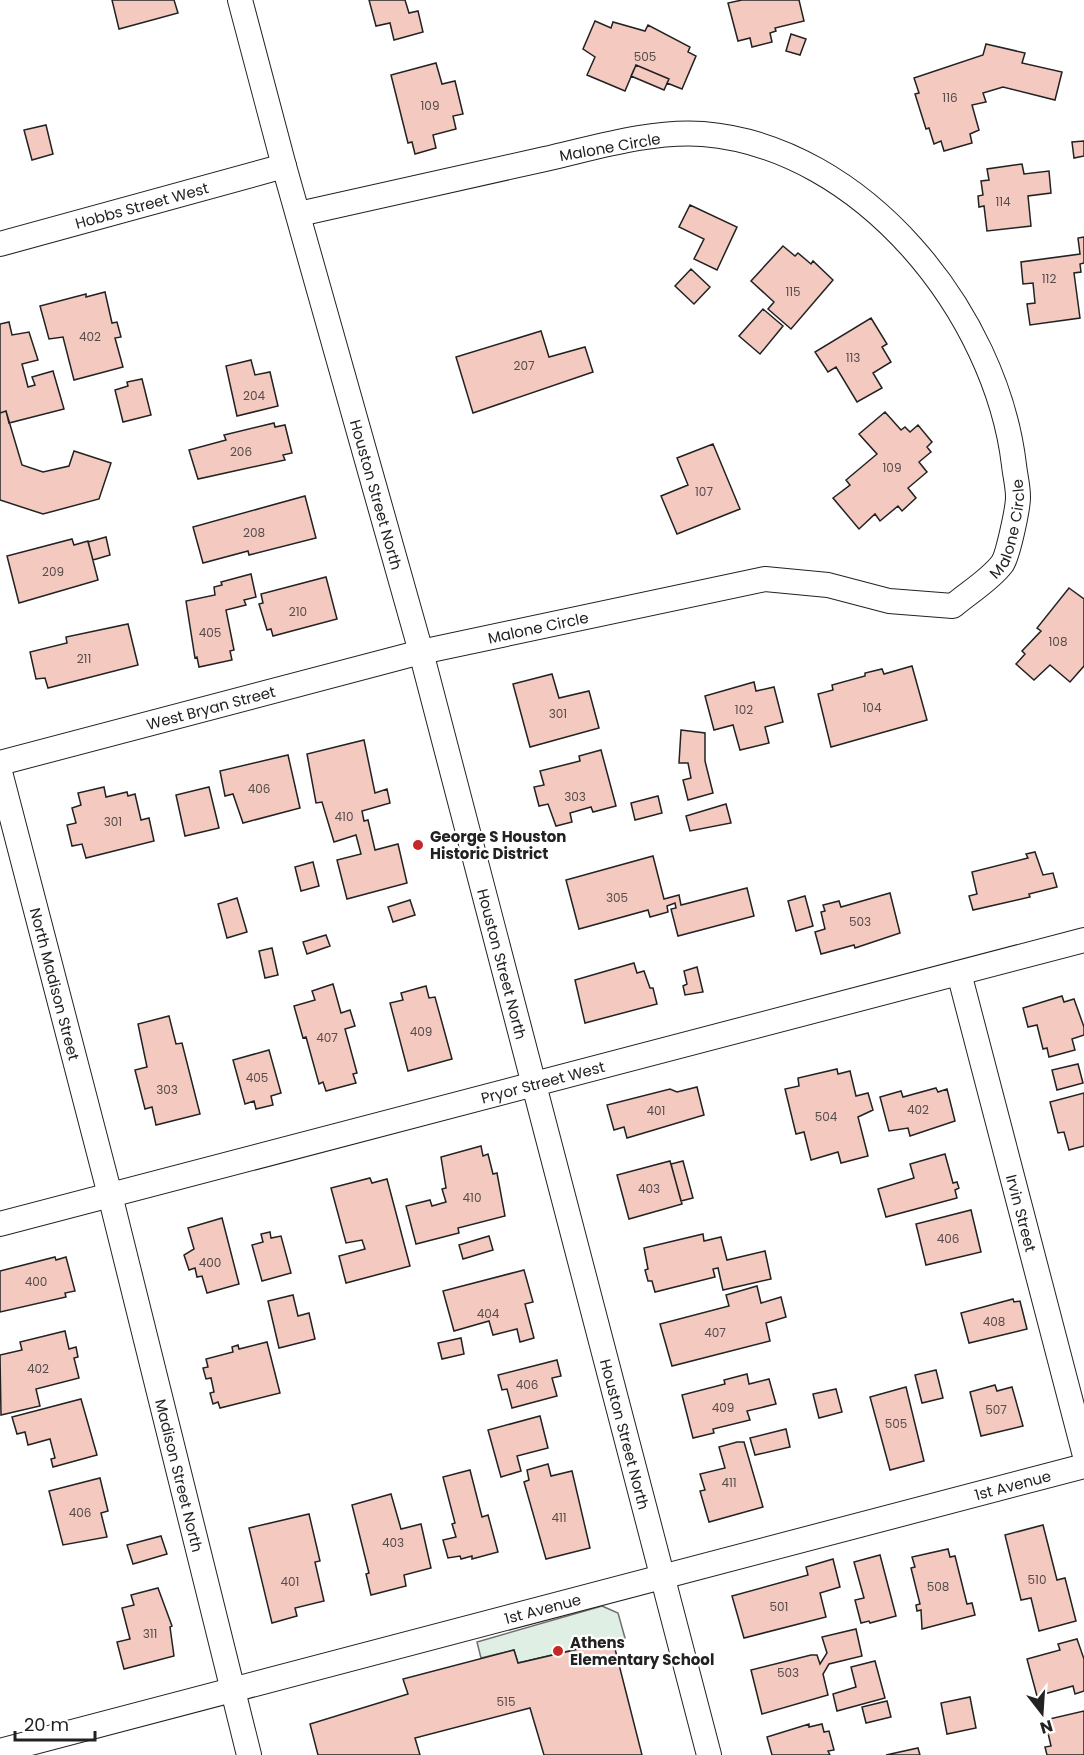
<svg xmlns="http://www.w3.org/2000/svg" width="1084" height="1755" viewBox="0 0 1084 1755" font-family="Poppins,sans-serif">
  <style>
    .green { fill: #e0efe3; stroke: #6f6f6f; stroke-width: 1.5 }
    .building { fill: #f3c9c0; stroke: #222; stroke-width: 1.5 }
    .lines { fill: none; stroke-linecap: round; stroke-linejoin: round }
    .street-casing { stroke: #222; stroke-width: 26 }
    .street { stroke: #fff; stroke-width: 24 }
    .poi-dot { fill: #c62828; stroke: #fff; stroke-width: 2 }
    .labels { text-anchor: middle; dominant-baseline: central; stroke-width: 4.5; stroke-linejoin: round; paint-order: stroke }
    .number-label { font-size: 12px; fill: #564c4a }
    .street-label { font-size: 15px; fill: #222; stroke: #fff }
    .poi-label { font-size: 15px; font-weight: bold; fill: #222; stroke: #fff; text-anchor: start }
  </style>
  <rect width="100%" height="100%" fill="#fff"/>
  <path class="green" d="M602,1606L618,1613L625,1638L518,1663L514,1650L481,1658L477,1642Z"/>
  <path class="building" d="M112,0H174L178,13L119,29Z
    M369,0H405L409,13L418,11L423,32L394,40L390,23L376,26Z
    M742,0H799L804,21L775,28L776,31L770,33L772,42L752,47L750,38L738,41L728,3Z
    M595,21L611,28L613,22L645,31L648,25L690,47L688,52L696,56L682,89L667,83L669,79L636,65L625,91L587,75L595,57L583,49Z
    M791,34L806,39L800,55L786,51Z
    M986,44L1025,53L1022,63L1062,72L1055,100L1003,87L983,93L986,102L972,105L979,130L970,134L972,143L944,151L941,141L934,144L929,128L926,129L915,94L919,93L914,78L983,55Z
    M436,63L442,84L455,81L463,114L453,116L456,129L433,135L436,148L415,154L412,142L408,143L391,75Z
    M636,65L669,79L664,90L631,76Z
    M46,125L53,154L32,160L24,130Z
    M1084,141V156L1074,158L1072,142Z
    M1022,164L1024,174L1049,171L1051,193L1028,196L1031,226L987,231L984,206L979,207L978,196L983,195L981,181L989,180L987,169Z
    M690,205L737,227L717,270L694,259L704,239L679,227Z
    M1084,237V263L1080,264L1081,272L1074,273L1080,318L1030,325L1027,304L1035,303L1033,283L1023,284L1021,262L1080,254L1078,238Z
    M783,246L795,256L798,253L811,264L813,261L833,280L791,329L768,309L774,302L751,281Z
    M691,269L710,287L694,304L675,286Z
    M105,292L112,323L117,322L121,337L115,338L123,367L74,380L63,337L49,339L40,306L86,294V297Z
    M763,309L783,326L760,354L739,336Z
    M871,318L887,344L882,347L891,362L873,373L882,388L857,402L836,367L828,372L815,352Z
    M9,322L12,335L29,332L38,360L22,364L28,387L35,385L32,377L53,371L64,409L9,423L6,411L0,413V324Z
    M541,331L549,357L585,347L593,372L473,413L456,357Z
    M251,360L255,375L270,372L278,406L237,416L226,366Z
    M142,379L151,415L123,422L115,390L128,386L127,382Z
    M6,411L22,465L43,472L69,466L74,451L111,463L99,499L43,514L0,500V413Z
    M885,412L901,430L905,427L910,432L918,425L932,442L927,447L931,452L919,462L927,472L908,488L916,498L902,511L898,506L880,521L875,514L859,529L833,498L850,485L846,480L877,454L859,434Z
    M274,423L275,427L285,425L292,453L283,455L285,460L198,479L189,450L226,440L224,435Z
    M713,444L740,509L677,534L661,496L688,485L677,458Z
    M305,496L316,538L249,555L248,551L203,563L193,527Z
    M106,537L110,555L93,560L88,542Z
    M72,539L74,545L88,541L98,580L19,603L7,556Z
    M251,574L256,597L244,600L246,605L226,610L234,650L230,651L232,660L199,667L197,657L195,658L186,601L215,595L214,587L222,585L221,582Z
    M326,577L337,619L273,636L271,629L267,630L259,604L263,603L261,594Z
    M1069,588L1084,599V666L1070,682L1050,665L1034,680L1016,664L1025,654L1022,651L1041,631L1037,628Z
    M128,624L138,665L48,688L45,678L36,679L30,652L67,643L66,637Z
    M912,666L927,720L831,747L818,694L833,690L832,685L865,676V673L882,669L884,674Z
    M552,674L559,698L589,691L599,728L530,747L513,684Z
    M754,682L756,691L774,687L783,722L765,727L769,743L740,750L733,725L714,730L705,696Z
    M681,730L705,733V761L713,793L688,800L683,780L691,778L688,763H679Z
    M364,740L375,793L387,789L390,803L362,811L364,821L368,820L375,850L398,844L407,883L347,899L337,860L361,854L356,835L334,842L322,802L316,803L307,754Z
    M601,750L616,806L593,812L591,807L570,813L572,822L556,826L548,804L539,806L534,787L544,785L540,771L580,761L579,756Z
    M288,755L300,808L243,823L233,794L225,796L220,771Z
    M104,787L106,797L127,792L128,796L135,794L141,820L149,818L154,841L86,858L82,844L72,846L67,825L76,823L72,808L81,805L78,793Z
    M209,787L219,828L185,836L176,795Z
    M658,796L662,813L635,820L631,803Z
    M726,804L731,823L690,831L686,816Z
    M1035,852L1043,875L1053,873L1057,887L1029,894L1030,897L973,910L969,896L977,894L972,872L1028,858L1026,854Z
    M653,856L664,899L679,895L681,905L747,888L754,916L678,936L671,909L676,908L675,903L667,906L668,912L650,917L648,910L579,929L566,880Z
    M313,862L319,886L301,891L295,867Z
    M890,893L900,933L855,948L854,945L821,954L815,932L825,929L821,912L825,911L823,905L839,901L841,907Z
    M805,896L813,926L796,931L788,901Z
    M237,898L247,932L227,938L218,904Z
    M410,900L415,915L393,922L388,907Z
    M326,935L330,946L307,954L303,942Z
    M272,948L278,975L265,978L259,951Z
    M634,963L637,973L644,971L650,988H653L657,1004L585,1023L575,980Z
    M697,967L703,992L685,995L683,986L687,984L684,971Z
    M333,984L341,1013L350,1010L355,1026L345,1029L357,1073L353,1074L356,1083L326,1091L323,1082L319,1084L306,1037L303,1038L294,1006L315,1000L312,991Z
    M426,986L429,998L435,997L452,1059L408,1071L390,1003L403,1000L401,993Z
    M1062,996L1064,1002L1074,999L1084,1027V1035L1072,1039L1075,1050L1049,1057L1047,1048L1043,1049L1037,1025L1028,1027L1023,1008Z
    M169,1016L176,1044L182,1043L200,1114L156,1125L152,1107L145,1109L135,1070L147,1067L138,1024Z
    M269,1050L281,1093L271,1096L273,1105L256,1109L254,1101L245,1104L233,1060Z
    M1078,1064L1083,1083L1057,1090L1052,1070Z
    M837,1069L838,1074L850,1071L856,1096L868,1093L873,1110L858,1117L868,1156L841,1163L838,1152L811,1160L804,1132L796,1134L785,1089L799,1086L798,1078Z
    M697,1087L704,1115L627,1138L624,1127L614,1130L607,1105L670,1089L677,1092Z
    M936,1088L938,1092L947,1089L955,1121L910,1136L908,1128L889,1131L880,1097L901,1091L903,1097Z
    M1084,1093V1146L1069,1150L1064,1132L1058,1133L1050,1102Z
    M481,1146L483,1156L488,1154L493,1174L497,1173L505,1216L458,1228L459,1233L416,1244L406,1206L430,1200L432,1206L446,1202L442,1189L446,1188L441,1157Z
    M945,1154L953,1183L957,1182L959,1188L955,1190L957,1198L886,1217L878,1189L914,1178L910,1164Z
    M670,1161L682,1204L629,1219L617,1175Z
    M683,1161L693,1198L681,1201L671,1164Z
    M370,1178L372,1183L387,1179L410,1266L346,1283L339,1256L365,1249L362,1240L346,1243L331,1188Z
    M971,1210L981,1252L926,1265L916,1224Z
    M222,1218L239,1284L207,1293L202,1276L197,1277L195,1268L189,1270L184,1255L194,1249L188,1228Z
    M270,1232L271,1238L281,1236L291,1273L262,1281L252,1245L263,1242L261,1234Z
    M703,1234L704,1241L721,1237L727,1260L765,1251L771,1279L723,1290L718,1268L713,1269L715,1277L655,1292L652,1281H648L645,1270L648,1269L644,1248Z
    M489,1236L493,1250L463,1259L459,1245Z
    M55,1257L56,1260L66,1257L75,1291L65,1293L66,1297L0,1312V1271Z
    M524,1270L533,1302L525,1304L534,1338L520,1342L517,1329L493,1335L489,1321L454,1331L443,1291Z
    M757,1286L761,1303L781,1297L786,1317L766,1323L770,1341L672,1366L660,1324L729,1306L726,1295Z
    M293,1295L298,1316L309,1313L315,1339L279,1348L268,1301Z
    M1013,1299L1014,1302L1020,1301L1027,1329L969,1343L961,1313Z
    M65,1331L69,1349L76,1347L78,1357L74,1358L79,1378L36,1389L40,1406L1,1415L0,1355L22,1350L20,1342Z
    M461,1338L464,1354L442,1359L438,1343Z
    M267,1342L280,1393L220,1408L218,1402L213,1404L210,1393L214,1392L211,1378L206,1379L203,1368L208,1367L206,1359L233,1352L232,1347L238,1345L239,1349Z
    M557,1360L561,1376L552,1378L557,1396L512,1408L507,1389L502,1390L498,1375Z
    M936,1370L943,1398L922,1403L915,1375Z
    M747,1374L749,1384L769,1379L776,1404L747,1411L750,1420L713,1429L714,1433L693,1438L682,1395L725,1384L724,1380Z
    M995,1385L997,1391L1012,1387L1023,1426L981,1436L970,1392Z
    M906,1387L924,1461L890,1470L870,1397Z
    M836,1389L842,1412L819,1418L813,1394Z
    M81,1399L97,1455L53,1467L51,1459L55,1458L50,1439L28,1445L25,1432L17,1434L12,1417Z
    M540,1416L548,1448L517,1456L521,1471L501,1477L488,1430Z
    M786,1429L790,1447L755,1455L750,1438Z
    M737,1442H744L763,1507L709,1522L700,1491L705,1490L700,1474L725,1468L719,1447Z
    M548,1464L551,1476L572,1471L590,1548L546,1559L524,1482L529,1480L527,1470Z
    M470,1470L482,1517L488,1515L498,1552L472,1559V1556L461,1559L460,1556L448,1558L443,1540L456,1537L452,1524L455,1523L443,1477Z
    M100,1478L108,1511L101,1513L107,1537L63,1545L49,1491Z
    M391,1494L401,1529L421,1524L431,1568L404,1575L406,1586L371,1595L366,1574L369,1573L352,1505Z
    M309,1514L320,1561L315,1562L324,1601L295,1608L297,1616L272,1623L249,1528Z
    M1043,1525L1057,1580L1065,1578L1076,1621L1039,1631L1031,1598L1021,1600L1005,1535Z
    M161,1536L167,1554L133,1564L127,1545Z
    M948,1549L950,1557L955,1556L967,1604L972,1603L975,1615L922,1629L921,1610L917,1611L916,1605L920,1604L911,1568L915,1567L912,1557Z
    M880,1555L896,1616L870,1623L869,1621L861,1623L855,1600L864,1598L854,1562Z
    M833,1559L840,1587L820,1593L826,1617L744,1638L732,1596L808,1575L806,1567Z
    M158,1588L172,1626L170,1627L174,1656L124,1669L117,1642L130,1639L122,1608L134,1605L131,1595Z
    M856,1629L862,1656L829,1664L823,1674L828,1695L762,1714L751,1670L811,1655H817L820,1664L827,1653L822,1637Z
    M1077,1639L1084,1659V1691L1075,1694L1073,1686L1037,1696L1027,1659L1060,1650L1058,1644Z
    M613,1641L642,1755H544L530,1708L415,1738L420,1755H318L310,1724L408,1694L403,1679L514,1650L518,1663Z
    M875,1661L885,1698L837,1711L833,1694L856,1687L851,1667Z
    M970,1697L976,1728L947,1734L941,1703Z
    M887,1701L891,1717L866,1723L862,1707Z
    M1084,1711V1755H1047L1045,1747L1051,1746L1045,1720Z
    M809,1724V1727L822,1724L824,1732L829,1731L834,1750L828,1751L830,1755H772L767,1737Z
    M918,1748L920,1755H886Z"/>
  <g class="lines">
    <g class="street-casing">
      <g id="street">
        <path id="s1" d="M240,0L284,166L421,652L709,1755"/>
        <path id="s2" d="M0,244L284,166"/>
        <path id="s3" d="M0,763L421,652L765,579L828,585L889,601L953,606C968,593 990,580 1002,564C1008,556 1018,508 1018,497C1018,486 1015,475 1014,465C996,313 863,147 703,134C652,130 594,148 545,159C463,177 381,196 299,214"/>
        <path id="s4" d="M0,772L110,1195L249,1755"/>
        <path id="s5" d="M959,973L1084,1452"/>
        <path id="s6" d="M0,1224L1084,940"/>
        <path id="s7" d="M0,1751L1084,1466"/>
      </g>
    </g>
    <use href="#street" class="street"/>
  </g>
  <g class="poi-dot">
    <circle cx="418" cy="845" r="6"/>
    <circle cx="558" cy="1651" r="6"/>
  </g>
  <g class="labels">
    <g class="number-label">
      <text x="645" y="56">505</text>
      <text x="950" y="97">116</text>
      <text x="430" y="105">109</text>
      <text x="1003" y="201">114</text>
      <text x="1049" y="278">112</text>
      <text x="793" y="291">115</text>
      <text x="90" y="336">402</text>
      <text x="853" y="357">113</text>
      <text x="524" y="365">207</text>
      <text x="254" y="395">204</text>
      <text x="241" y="451">206</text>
      <text x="892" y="467">109</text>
      <text x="704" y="491">107</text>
      <text x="254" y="532">208</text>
      <text x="53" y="571">209</text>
      <text x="298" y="611">210</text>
      <text x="210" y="632">405</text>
      <text x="1058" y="641">108</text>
      <text x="84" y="658">211</text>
      <text x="872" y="707">104</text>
      <text x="744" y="709">102</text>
      <text x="558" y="713">301</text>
      <text x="259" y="788">406</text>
      <text x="575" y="796">303</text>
      <text x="344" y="816">410</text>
      <text x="113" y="821">301</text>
      <text x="617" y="897">305</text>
      <text x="860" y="921">503</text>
      <text x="421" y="1031">409</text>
      <text x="327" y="1037">407</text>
      <text x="257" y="1077">405</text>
      <text x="167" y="1089">303</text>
      <text x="918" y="1109">402</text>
      <text x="656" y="1110">401</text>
      <text x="826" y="1116">504</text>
      <text x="649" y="1188">403</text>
      <text x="472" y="1197">410</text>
      <text x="948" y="1238">406</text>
      <text x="210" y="1262">400</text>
      <text x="36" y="1281">400</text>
      <text x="488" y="1313">404</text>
      <text x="994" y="1321">408</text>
      <text x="715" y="1332">407</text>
      <text x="38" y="1368">402</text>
      <text x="527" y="1384">406</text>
      <text x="723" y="1407">409</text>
      <text x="996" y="1409">507</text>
      <text x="896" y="1423">505</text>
      <text x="729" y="1482">411</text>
      <text x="80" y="1512">406</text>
      <text x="559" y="1517">411</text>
      <text x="393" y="1542">403</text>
      <text x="1037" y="1579">510</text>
      <text x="290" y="1581">401</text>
      <text x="938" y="1586">508</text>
      <text x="779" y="1606">501</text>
      <text x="150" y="1633">311</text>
      <text x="788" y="1672">503</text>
      <text x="506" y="1701">515</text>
    </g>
    <g class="street-label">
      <text transform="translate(610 147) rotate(-10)">Malone Circle</text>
      <text stroke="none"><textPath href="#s2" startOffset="147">Hobbs Street West</textPath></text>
      <text stroke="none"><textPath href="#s1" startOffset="513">Houston Street North</textPath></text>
      <text stroke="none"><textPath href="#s3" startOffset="1078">Malone Circle</textPath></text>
      <text stroke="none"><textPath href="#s3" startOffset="555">Malone Circle</textPath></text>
      <text stroke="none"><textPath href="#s3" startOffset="218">West Bryan Street</textPath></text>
      <text stroke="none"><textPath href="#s1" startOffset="999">Houston Street North</textPath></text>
      <text stroke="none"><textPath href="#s4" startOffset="219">North Madison Street</textPath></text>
      <text stroke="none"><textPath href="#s6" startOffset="561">Pryor Street West</textPath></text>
      <text stroke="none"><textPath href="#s5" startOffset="248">Irvin Street</textPath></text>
      <text stroke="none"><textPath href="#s1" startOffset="1485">Houston Street North</textPath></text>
      <text stroke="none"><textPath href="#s4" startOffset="726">Madison Street North</textPath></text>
      <text stroke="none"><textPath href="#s7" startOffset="1047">1st Avenue</textPath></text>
      <text stroke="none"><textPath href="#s7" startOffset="561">1st Avenue</textPath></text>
    </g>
    <g class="poi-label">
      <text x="430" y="836">George S Houston<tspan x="430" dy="17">Historic District</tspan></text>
      <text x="570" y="1642">Athens<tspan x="570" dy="17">Elementary School</tspan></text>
    </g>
  </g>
  <g transform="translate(1042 1713) rotate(163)" stroke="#ffffff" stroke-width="4.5" paint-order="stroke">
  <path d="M0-4.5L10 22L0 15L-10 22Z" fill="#222222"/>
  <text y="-9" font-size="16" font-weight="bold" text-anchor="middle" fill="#222222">N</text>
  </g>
  <path d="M15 1731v9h80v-9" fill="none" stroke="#222222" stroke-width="3"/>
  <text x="24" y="1731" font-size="18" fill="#222222" stroke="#ffffff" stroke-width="4.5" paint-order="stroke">20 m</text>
</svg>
